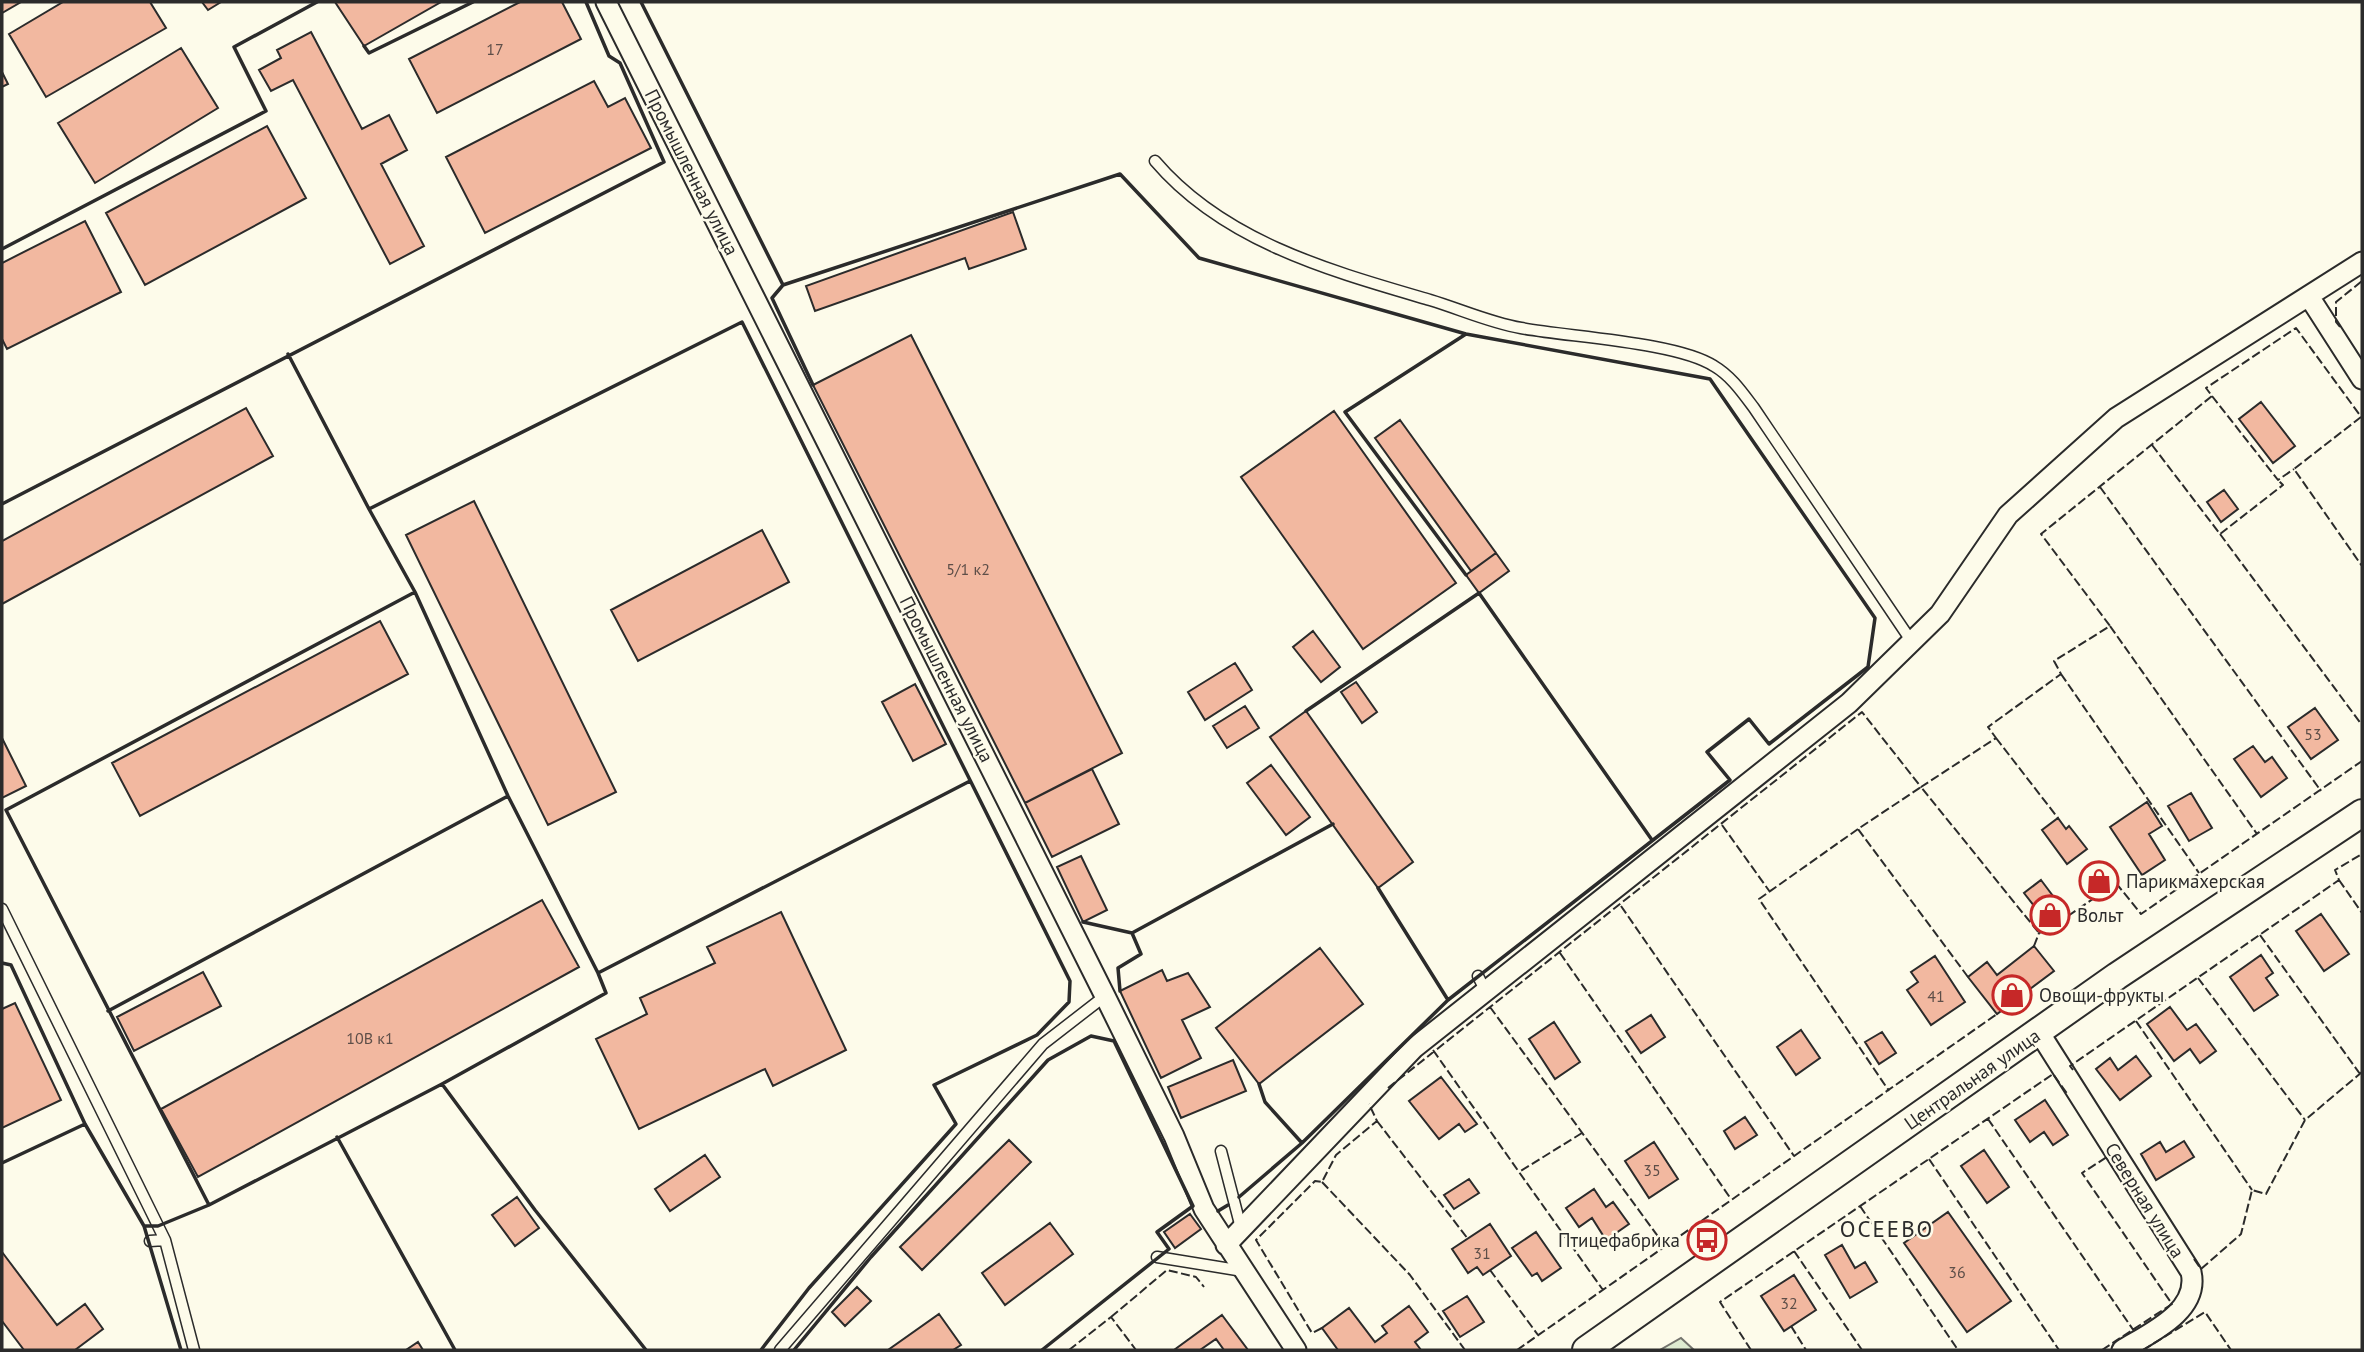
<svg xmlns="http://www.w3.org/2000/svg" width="2364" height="1352" viewBox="0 0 2364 1352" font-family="'PT Sans',sans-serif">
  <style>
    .green { fill: #deebd1; stroke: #74746e; stroke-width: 2 }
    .building { fill: #f2b8a0; stroke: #2b2b2b; stroke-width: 2 }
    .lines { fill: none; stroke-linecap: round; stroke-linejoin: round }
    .lane-casing { stroke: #2b2b2b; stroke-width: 13 }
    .street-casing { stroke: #2b2b2b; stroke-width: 23 }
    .secondary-casing { stroke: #2b2b2b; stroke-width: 30 }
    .lane { stroke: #fdfbea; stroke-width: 10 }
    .street { stroke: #fdfbea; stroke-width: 19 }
    .secondary { stroke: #fdfbea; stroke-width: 26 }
    .fence { stroke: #2b2b2b; stroke-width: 2; stroke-dasharray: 9 3.5; stroke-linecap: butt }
    .wall { stroke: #2b2b2b; stroke-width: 3.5 }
    .labels { text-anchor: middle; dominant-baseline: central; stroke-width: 5; stroke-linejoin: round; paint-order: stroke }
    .number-label { font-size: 16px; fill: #5d4e48 }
    .street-label { font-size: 19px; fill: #2b2b2b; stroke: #fdfbea }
    .poi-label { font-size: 19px; fill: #2b2b2b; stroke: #fdfbea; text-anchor: start }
    .quarter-label { font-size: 23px; letter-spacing: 2px; fill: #2b2b2b; stroke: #fdfbea }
  </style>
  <rect width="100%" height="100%" fill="#fdfbea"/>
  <path class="green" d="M1681,1338L1694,1350H1660Z"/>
  <path class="building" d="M2,2H21L2,13Z
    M63,2H150L166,28L46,97L9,34Z
    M202,2H221L208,10Z
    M335,2H441L364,46Z
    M520,2H562L581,39L437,113L409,59Z
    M311,32L362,129L389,115L407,150L381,164L424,246L390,264L293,80L271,91L259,70L281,58L277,50Z
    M181,48L218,108L95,183L58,123Z
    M2,72L8,84L2,87Z
    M594,81L608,107L625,98L651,148L485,233L446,157Z
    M267,126L306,198L145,285L106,213Z
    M1013,212L1026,249L969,269L965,258L815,311L806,286Z
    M85,221L121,292L7,349L2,339V263Z
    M911,335L1122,753L1025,803L813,385Z
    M2261,402L2295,446L2273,463L2239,419Z
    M246,408L273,456L2,604V541Z
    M1334,411L1456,583L1363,649L1241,477Z
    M1400,420L1496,553L1471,571L1375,438Z
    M2224,490L2238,509L2221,522L2207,502Z
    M474,501L616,792L548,825L406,535Z
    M762,530L789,582L638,661L611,610Z
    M1496,553L1509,571L1479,593L1466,575Z
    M380,621L408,674L140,816L112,763Z
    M1313,631L1340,667L1321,682L1293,647Z
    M1235,663L1252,690L1205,720L1188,692Z
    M1356,682L1377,712L1362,723L1341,692Z
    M915,684L946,744L913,761L882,702Z
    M1245,706L1259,728L1227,748L1213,726Z
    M2315,708L2338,740L2311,759L2288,727Z
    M1306,711L1413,862L1378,888L1270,737Z
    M2,738L26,786L2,798Z
    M2253,746L2265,762L2272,757L2287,778L2261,797L2234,759Z
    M1271,765L1310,817L1286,835L1247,783Z
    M1092,769L1119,824L1052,857L1025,803Z
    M2191,793L2212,828L2189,841L2168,806Z
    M2147,802L2162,826L2149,834L2165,860L2142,875L2110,827Z
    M2058,818L2066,829L2069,826L2087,849L2067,864L2042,830Z
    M1081,856L1107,910L1083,922L1057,867Z
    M2102,864L2116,883L2100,894L2086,875Z
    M2041,880L2068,916L2051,928L2024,893Z
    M542,900L579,967L198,1177L161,1109Z
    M781,912L846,1050L773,1086L765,1069L639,1129L596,1039L647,1014L640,998L715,963L707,947Z
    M2321,914L2349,954L2324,971L2296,931Z
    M2034,946L2054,971L1997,1014L1968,977L1987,962L1997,975Z
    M1320,948L1363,1004L1259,1084L1216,1028Z
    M2261,955L2273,973L2266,978L2278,995L2254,1011L2230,977Z
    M1935,956L1965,1002L1931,1025L1907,990L1918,982L1911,972Z
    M1162,970L1167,981L1188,973L1210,1007L1182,1020L1201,1058L1161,1078L1120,991Z
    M203,972L221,1006L134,1051L117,1017Z
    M15,1003L61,1100L2,1128V1009Z
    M2170,1007L2187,1030L2196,1024L2216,1051L2200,1063L2190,1049L2174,1061L2147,1024Z
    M1651,1015L1665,1037L1641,1053L1626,1031Z
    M1554,1022L1580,1062L1555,1079L1529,1039Z
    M1801,1030L1820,1058L1796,1075L1777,1047Z
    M1882,1032L1896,1053L1879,1064L1865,1042Z
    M2136,1056L2151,1076L2120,1100L2096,1069L2110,1058L2118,1070Z
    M1233,1060L1246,1091L1181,1118L1168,1087Z
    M1441,1077L1477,1124L1465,1132L1459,1124L1439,1139L1409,1101Z
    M2045,1100L2068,1135L2053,1145L2044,1132L2030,1142L2015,1120Z
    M1745,1117L1757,1135L1735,1149L1724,1131Z
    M1009,1140L1031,1162L922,1270L900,1247Z
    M2184,1141L2194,1157L2156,1180L2141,1154L2160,1142L2166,1152Z
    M1654,1142L1678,1179L1649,1198L1625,1161Z
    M1984,1150L2009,1187L1987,1203L1961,1166Z
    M705,1155L720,1177L670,1211L655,1189Z
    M1469,1179L1479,1193L1454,1209L1444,1195Z
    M1594,1189L1606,1207L1613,1202L1629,1224L1606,1240L1592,1218L1579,1227L1566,1208Z
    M517,1197L539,1228L515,1246L492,1215Z
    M1948,1212L2011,1301L1967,1332L1904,1243Z
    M1190,1214L1201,1229L1175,1248L1164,1232Z
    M1050,1223L1073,1254L1005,1305L982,1273Z
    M1490,1224L1511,1256L1483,1275L1477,1267L1468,1273L1452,1249Z
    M1536,1232L1561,1268L1542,1281L1537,1273L1532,1276L1512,1248Z
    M1842,1245L1855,1268L1865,1262L1877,1282L1850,1298L1825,1255Z
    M2,1252L57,1325L85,1304L103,1329L75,1350H24L2,1321Z
    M1794,1275L1816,1310L1784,1331L1761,1296Z
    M857,1287L871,1301L845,1326L832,1312Z
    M1467,1296L1484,1322L1460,1337L1443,1311Z
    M1409,1306L1428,1332L1415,1342L1421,1350H1338L1322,1328L1349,1308L1375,1342L1387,1333L1382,1326Z
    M939,1314L961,1345L953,1350H888Z
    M1222,1315L1248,1350H1224L1216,1339L1200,1350H1174Z
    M418,1342L423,1350H406Z"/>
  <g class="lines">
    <g class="lane-casing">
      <path id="lane" d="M1155,161C1224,242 1331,271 1430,300C1460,309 1491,323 1521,328C1569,337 1677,342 1714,366C1731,376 1742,392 1754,408L1912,642
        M2,909L165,1240L194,1350
        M1478,976L1485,990
        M1221,1151L1241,1228
        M150,1241L165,1240
        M1157,1257L1243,1271
        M780,1350L1043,1044L1105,996"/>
    </g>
    <g class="street-casing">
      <path id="street" d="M606,2L1105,996L1174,1136L1204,1209L1296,1350
        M2310,298L2362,379
        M2039,1032L2191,1272C2200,1311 2150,1333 2122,1350
        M1226,1245L1414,1048L1849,703L1940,614L2008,515L2116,418L2362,262"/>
    </g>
    <g class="secondary-casing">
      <path id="secondary" d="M1586,1350L2117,976L2362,813"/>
    </g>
    <use href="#lane" class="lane"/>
    <use href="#street" class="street"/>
    <use href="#secondary" class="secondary"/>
    <path class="fence" d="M2340,327L2336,322V302L2362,281
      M2212,396L2278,480L2294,469
      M2361,417L2294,469L2362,566
      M2152,445L2220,534L2283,485L2278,480
      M2100,487L2321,791
      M2220,534L2362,725
      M2110,626L2257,834
      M2061,674L2199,873
      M1996,738L2058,818
      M1722,825L1770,892
      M1858,829L1759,899L1889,1091
      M2339,880L2362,913
      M2116,883L2141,914L2362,761
      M1621,906L1794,1156
      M2068,916L2100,894
      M2260,935L2360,1074
      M2034,946L2039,933L2051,928
      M1560,953L1731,1199
      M1968,977L1858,829L1921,787L2039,933
      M2198,978L2305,1120
      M1490,1007L1665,1246
      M2136,1021L2252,1190
      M1433,1050L1519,1172
      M2073,1070L2070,1066L2339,880L2335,870L2362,854
      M1388,1088L1862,712L1921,787L1996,738L1988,727L2061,674L2054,661L2110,626L2041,534L2212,396L2206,388L2296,328L2362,418
      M1988,1119L2134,1331
      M1377,1121L1468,1239
      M1582,1133L1519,1172L1603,1290
      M1929,1159L2059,1350
      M1322,1182L1410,1275L1465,1350
      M1860,1206L1958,1350
      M1794,1251L1862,1350
      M2194,1259L2201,1269L2241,1234L2252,1190L2266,1194L2305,1120L2362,1072
      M1490,1270L1538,1335
      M1111,1317L1167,1270L1196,1277L1204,1287
      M1791,1326L1806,1350
      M1322,1328L1312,1333L1256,1240L1315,1181L1322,1182L1336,1155L1377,1121L1369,1104
      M1069,1350L1111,1317L1136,1350
      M1517,1350L1997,1014
      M1751,1350L1720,1302L2053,1074L2068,1095
      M2102,1350L2172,1304L2082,1173L2110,1155
      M2143,1350L2205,1312L2231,1350"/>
    <path class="wall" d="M641,2L783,285
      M364,46L369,53L473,2
      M2,249L266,111L234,47L317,2
      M288,354L369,509
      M813,385L772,298L783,285L1120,174L1199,258L1466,334L1710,379L1875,618L1868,667L1769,744L1749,719L1707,752L1730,780L1448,1000L1302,1143L1239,1197
      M2,504L664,162L620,63L609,56L586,2
      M1466,575L1345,412L1466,334
      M415,592L6,810L209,1205L442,1084L606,993L598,973
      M1306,711L1479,593L1652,840
      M1378,888L1448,1000
      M1083,922L1132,933
      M2,963L11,965L85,1124L144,1226L181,1350
      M1120,991L1118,968L1141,954L1132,933L1333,824
      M108,1011L508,796
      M442,1084L535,1210L646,1350
      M1259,1084L1265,1102L1302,1143
      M337,1137L455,1350
      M2,1163L85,1124
      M1218,1211L1228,1205
      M144,1226H158L209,1205
      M761,1350L809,1288L956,1124L934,1085L1037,1035L1069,1002L1070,981L742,322L369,509L415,592L508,796L598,973L970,781
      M794,1350L871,1257L1048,1060L1091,1036L1114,1041L1193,1206L1157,1232L1169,1249L1042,1350"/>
  </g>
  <defs>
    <g id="shop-ring" transform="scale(2.0125)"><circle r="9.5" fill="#fdfbea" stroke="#c62828" stroke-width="1.5"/><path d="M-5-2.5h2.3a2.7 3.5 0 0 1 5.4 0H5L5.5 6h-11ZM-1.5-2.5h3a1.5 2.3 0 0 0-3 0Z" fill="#c62828"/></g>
    <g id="bus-ring" transform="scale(2.0125)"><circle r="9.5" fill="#fdfbea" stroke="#c62828" stroke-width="1.5"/><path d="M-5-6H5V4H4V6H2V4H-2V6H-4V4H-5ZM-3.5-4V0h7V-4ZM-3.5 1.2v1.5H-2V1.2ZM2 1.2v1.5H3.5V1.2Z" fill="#c62828"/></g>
  </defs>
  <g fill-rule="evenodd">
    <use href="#shop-ring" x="2099" y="881"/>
    <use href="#shop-ring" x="2050" y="915"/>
    <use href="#shop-ring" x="2012" y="995"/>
    <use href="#bus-ring" x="1707" y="1240"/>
  </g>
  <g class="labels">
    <g class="number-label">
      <text x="495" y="49">17</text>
      <text x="968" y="569">5/1 к2</text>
      <text x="2313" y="734">53</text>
      <text x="1936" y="996">41</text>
      <text x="370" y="1038">10В к1</text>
      <text x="1652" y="1170">35</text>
      <text x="1482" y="1253">31</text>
      <text x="1957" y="1272">36</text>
      <text x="1789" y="1303">32</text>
    </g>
    <g class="street-label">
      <text transform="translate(692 172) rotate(63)">Промышленная улица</text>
      <text transform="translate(947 679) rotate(63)">Промышленная улица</text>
      <text transform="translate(1972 1079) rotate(-35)">Центральная улица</text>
      <text transform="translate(2145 1200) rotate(58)">Северная улица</text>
    </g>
    <g class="poi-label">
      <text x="2126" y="881">Парикмахерская</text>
      <text x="2077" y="915">Вольт</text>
      <text x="2039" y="995">Овощи-фрукты</text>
      <text x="1680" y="1240" text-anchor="end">Птицефабрика</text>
    </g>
    <g class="quarter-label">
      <text x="1887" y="1228">ОСЕЕВО</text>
    </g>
  </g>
  <rect width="2364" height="1352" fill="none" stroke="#2b2b2b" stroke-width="7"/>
</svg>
